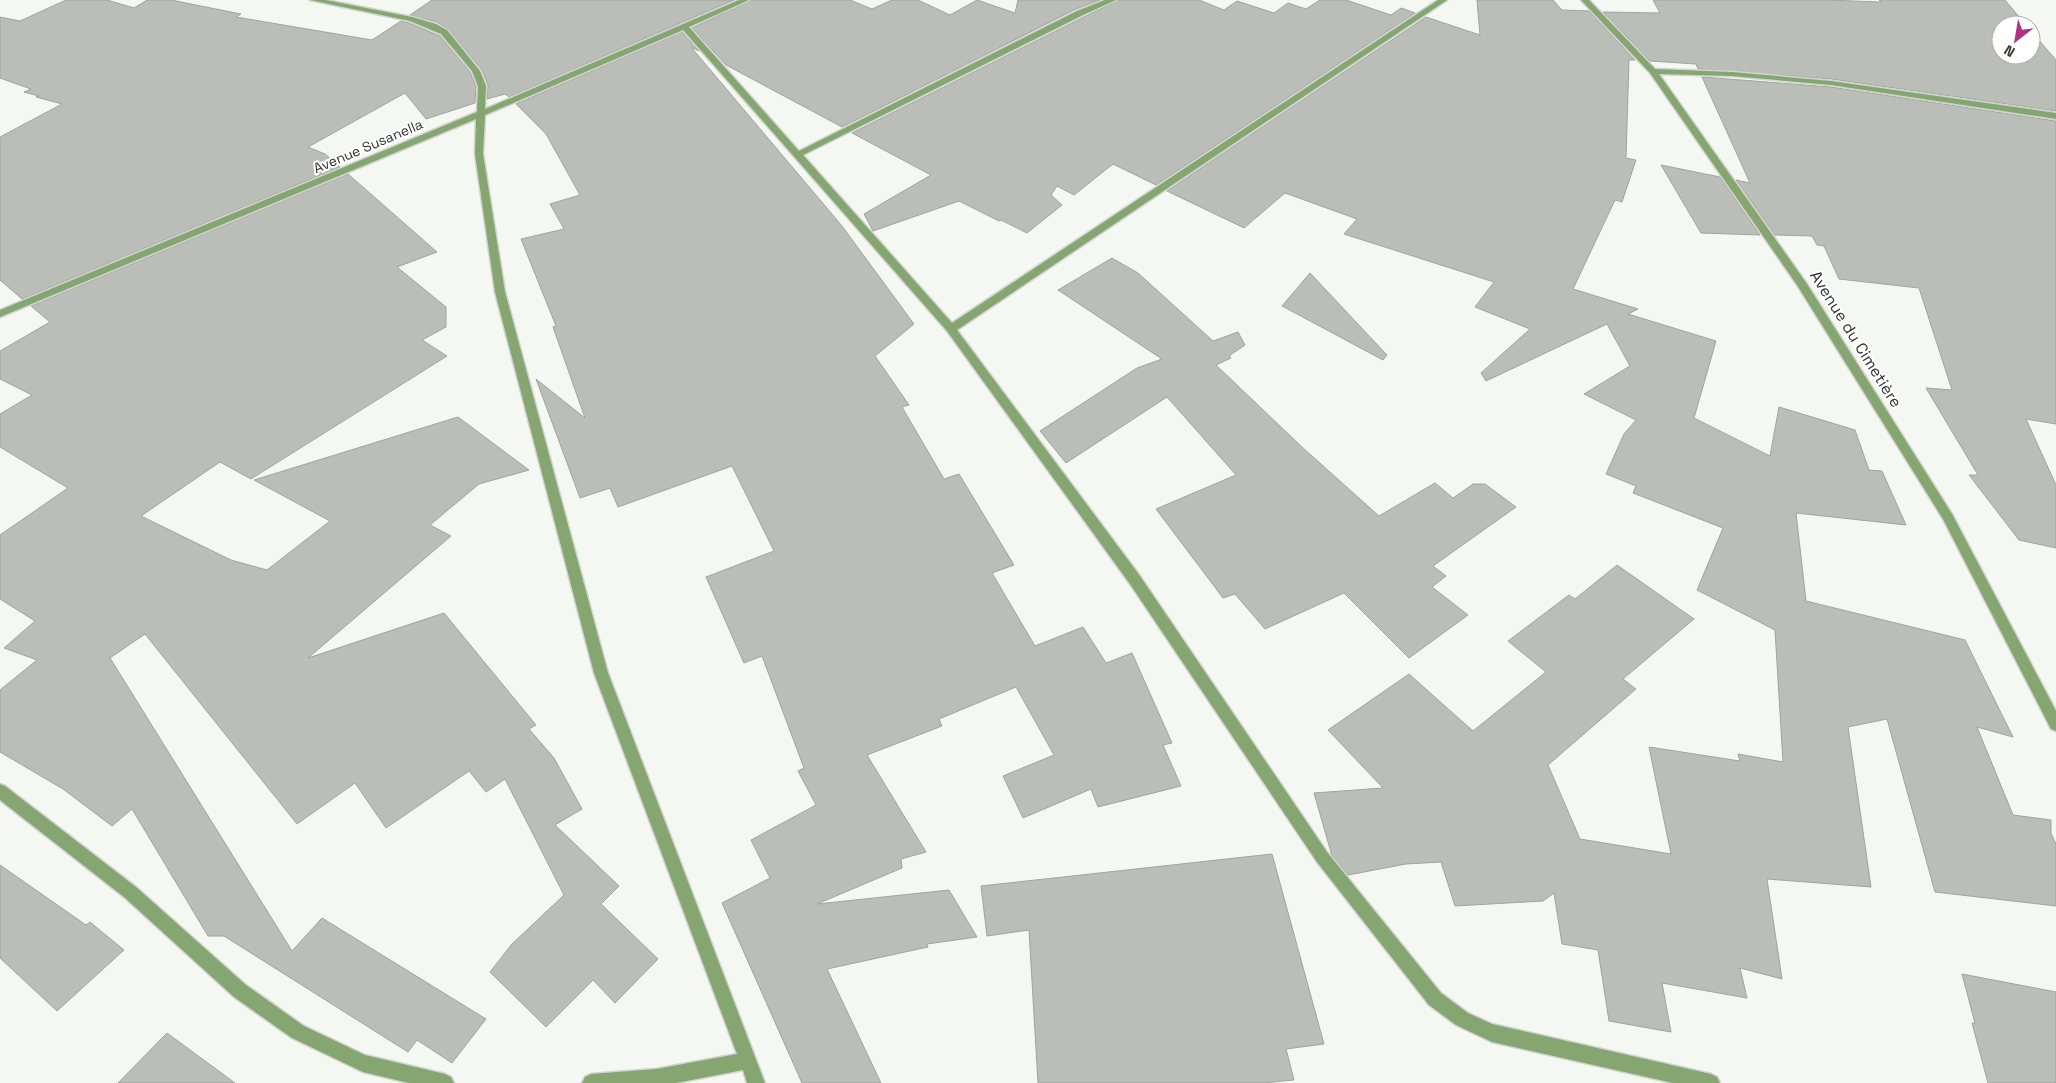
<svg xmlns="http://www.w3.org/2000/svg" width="2056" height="1083" viewBox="0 0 2056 1083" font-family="'Space Grotesk',sans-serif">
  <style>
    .building { fill: #babdb8; stroke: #a0a39f }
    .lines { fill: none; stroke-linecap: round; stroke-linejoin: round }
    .minor-casing { stroke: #d1d4cf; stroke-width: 3 }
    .minor { fill: #85a671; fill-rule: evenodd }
    .labels { text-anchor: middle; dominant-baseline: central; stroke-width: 4; stroke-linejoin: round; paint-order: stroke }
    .far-street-label { font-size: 14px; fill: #323331; stroke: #fff }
    .street-label { font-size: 16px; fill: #323331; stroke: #fff }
  </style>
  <rect width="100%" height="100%" fill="#f4f7f2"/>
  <path class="building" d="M66,0H107L134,8L147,0H171L241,14L236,17L372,40L401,21L409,23L440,36L470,72L476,86L475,103L426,119L405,93L308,147L325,154L340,167L22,299L0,280V137L62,104L36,97L39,96L24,92L31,89L0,78V17L20,21Z
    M432,0H734L509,97L505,94L487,99L488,85L482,70L448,29L437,22L410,15Z
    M751,0H850L872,9L892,0H918L950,15L977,0L1015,13L1018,0H1100L1076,9L842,127L726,65L692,28Z
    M1118,0H1199L1224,10L1237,1L1274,13L1288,3L1306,9L1320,0H1346L1391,15L1401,8L1415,13L1156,185L1113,164L1074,195L1057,186L1051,195L1062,205L1027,233L1001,220L999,221L959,201L873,231L864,214L931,175L852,133Z
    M1477,0H1553L1562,10L1589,11L1635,60H1629L1626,158L1636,160L1622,202L1615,200L1573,289L1638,309L1628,314L1716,341L1694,418L1770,456L1779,407L1855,430L1869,470L1882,471L1906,525L1796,513L1806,601L1965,640L2013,737L1977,727L2013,815L2051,820V833L2056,844V906L1935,892L1887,719L1848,727L1871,887L1767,879L1782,979L1740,968L1747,998L1662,983L1671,1032L1609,1021L1598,950L1562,944L1554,893L1543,901L1455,906L1441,862L1406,864L1348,875L1332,856L1314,793L1383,788L1328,730L1409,674L1473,731L1546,672L1508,641L1569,595L1575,599L1617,565L1694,619L1623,679L1636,689L1548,765L1580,839L1671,854L1649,747L1740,761L1738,754L1783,762L1775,630L1697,590L1723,528L1633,493L1636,486L1606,474L1624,434L1636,420L1584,394L1630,366L1607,324L1486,381L1481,373L1530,329L1475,307L1494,282L1344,234L1357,219L1285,193L1244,228L1167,191L1426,17L1480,35Z
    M1653,0H1827L1881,2L1879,0H2005L2026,25H2001V55H2031V31L2056,60V111L1831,79L1698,69L1696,64L1650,61L1603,12L1660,13Z
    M682,32L699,51L691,47L842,226L914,324L875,356L909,405L902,407L944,479L959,474L1014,565L992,573L1035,646L1083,627L1106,663L1132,653L1172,743L1163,745L1181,786L1098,807L1091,789L1023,818L1003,776L1054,755L1016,687L939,719L942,726L867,755L926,852L901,859L902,868L817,904L949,890L977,937L927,944L928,947L827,969L881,1083H802L722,903L770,878L751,840L816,805L798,771L804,768L762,656L744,663L706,577L774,551L732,466L618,507L610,488L580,498L536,379L585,418L553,327L556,326L521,239L564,229L550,204L580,195L546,134L516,104Z
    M1702,77L1831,87L2056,121V424L2026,419L2056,485V548L2019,540L1969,475H1978L1926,388L1952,390L1919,288L1839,279L1824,246L1817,245L1812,236L1775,235L1736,180L1750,183Z
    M1661,165L1720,177L1760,235L1701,233Z
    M348,174L437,252L397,267L446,307V327L422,340L447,356L251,479L220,462L141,516L231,560L267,570L330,521L254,480L458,417L529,470L479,484L430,525L451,536L308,658L444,613L536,725L529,729L554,758L582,809L555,825L619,886L601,904L658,959L615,1003L593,980L546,1027L490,972L512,944L564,895L505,779L486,792L469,771L386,828L355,783L297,824L145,634L110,658L292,951L322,918L486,1019L452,1063L417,1040L408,1052L224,936H208L132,809L112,826L63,789L0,752V690L37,660L4,648L35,621L0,599V535L68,488L0,447V414L32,395L0,379V351L50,322L31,306Z
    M1112,258L1138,273L1213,341L1238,332L1245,345L1229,356L1231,358L1216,365L1302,447L1379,516L1435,483L1453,498L1473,484H1485L1516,507L1433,566L1446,576L1432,587L1468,615L1409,658L1344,593L1265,629L1235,594L1223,598L1156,509L1236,475L1167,397L1066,463L1040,431L1137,368L1162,359L1058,290Z
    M1310,273L1387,355L1383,360L1282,306Z
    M1272,854L1324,1044L1286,1049L1294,1080L1263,1083H1038L1029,930L987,936L981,886Z
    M0,865L86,925L90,922L124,950L57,1011L0,958Z
    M1962,974L2056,992V1083H1988L1972,1023H1975Z
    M167,1033L235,1083H118Z"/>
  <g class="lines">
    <g class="minor-casing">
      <path id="minor" d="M310,0H326L412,17L436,24L447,30L480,71L486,86L485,109L739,0H749L689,27L799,151L1077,11L1105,0H1116L1083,15L803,155L952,323L1438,0H1447L957,330L1140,576L1327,852L1441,993L1468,1013L1492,1024L1711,1074L1717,1077L1720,1083H1673L1492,1042L1456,1025L1429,1005L1317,862L1130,584L947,331L683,30L485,115L483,154L505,292L608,673L765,1083H747L743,1070L676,1083H582L585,1077L591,1074L656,1069L737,1054L594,673L495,292L475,154L476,119L0,317V310L477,112L478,86L472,71L441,34L410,21Z
        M1581,0H1589L1655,69L1732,72L1831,81L2056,113V119L1831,85L1732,76L1659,74L1807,284L1952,514L2056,711V731L2051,729L1943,519L1797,285L1650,73Z
        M0,784L5,786L136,887L246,985L304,1026L365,1055L445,1074L451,1077L454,1083H409L363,1072L292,1038L234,997L124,897L0,800Z"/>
    </g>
    <use href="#minor" class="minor"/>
  </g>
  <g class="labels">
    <g class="far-street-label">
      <text transform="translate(368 146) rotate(-23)">Avenue Susanella</text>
    </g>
    <g class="street-label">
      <text transform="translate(1856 339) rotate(58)">Avenue du Cimetière</text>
    </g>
  </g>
  <g transform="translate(2016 40) rotate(211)"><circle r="24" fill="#ffffff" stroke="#adadad"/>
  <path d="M0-4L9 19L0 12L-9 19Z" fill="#ae3285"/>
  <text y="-8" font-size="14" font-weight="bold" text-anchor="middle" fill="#323331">N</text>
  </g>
</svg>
